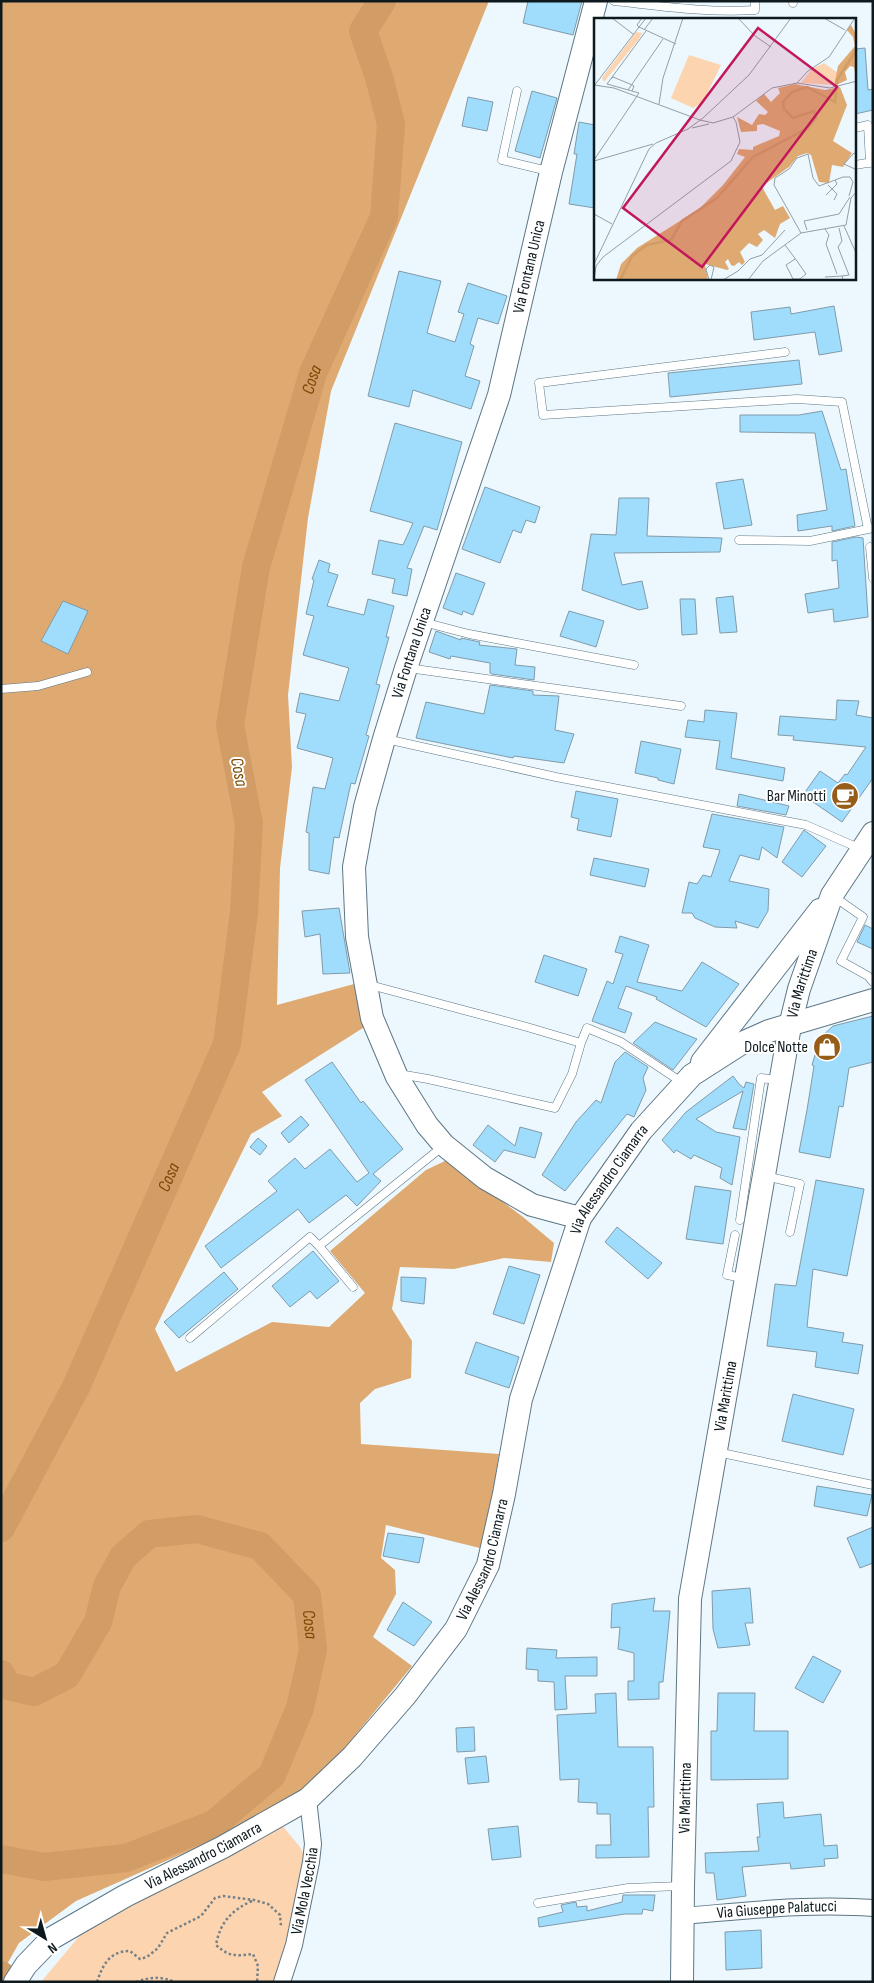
<svg xmlns="http://www.w3.org/2000/svg" width="874" height="1983" viewBox="0 0 874 1983" font-family="'Sofia Sans Condensed',sans-serif">
  <style>
    .green { fill: #fcd5b0 }
    .forest { fill: #dfa972 }
    .lines { fill: none; stroke-linecap: round; stroke-linejoin: round }
    .river { stroke: #d29c66; stroke-width: 28 }
    .building { fill: #a0ddfd; stroke: #809ba9 }
    .lane-casing { stroke: #5d7684; stroke-width: 9 }
    .street-casing { stroke: #5d7684; stroke-width: 18 }
    .secondary-casing { stroke: #5d7684; stroke-width: 24 }
    .path { stroke: #768187; stroke-width: 2.5; stroke-dasharray: 2.5 2.5; stroke-linecap: butt }
    .lane { stroke: #fff; stroke-width: 8 }
    .street { stroke: #fff; stroke-width: 16 }
    .secondary { stroke: #fff; stroke-width: 22 }
    .labels { text-anchor: middle; dominant-baseline: central; stroke-width: 4; stroke-linejoin: round; paint-order: stroke }
    .street-label { font-size: 16px; fill: #0e191e; stroke: #fff }
    .poi-label { font-size: 16px; fill: #0e191e; stroke: #fff; text-anchor: end }
    .water-label { font-size: 18px; font-style: italic; fill: #7c4a04; stroke: #fff }
    .inset-river { fill: none; stroke: #d29c66; stroke-width: 2.5 }
    .inset-road { fill: none; stroke: #939fa4; stroke-width: 1 }
    .view { fill: #c2185b; fill-opacity: 0.15; stroke: #c2185b; stroke-width: 2.5 }
    .inset-edge { fill: none; stroke: #0e191e; stroke-width: 2.5 }
  </style>
  <rect width="100%" height="100%" fill="#ecf8fe"/>
  <path class="green" d="M281,1824L300,1847L307,1862L276,1982H41L81,1934Z"/>
  <path class="forest" d="M1,1H489L331,391L308,518L288,695L292,767L280,868L277,1005L354,984L366,1026L262,1092L282,1116L251,1134L155,1329L176,1372L272,1322L329,1327L365,1293L330,1251L426,1170L447,1160L523,1217L554,1243L551,1262L504,1258L454,1269L400,1267L392,1309L412,1341L411,1378L375,1389L360,1403L361,1444L499,1454L484,1549L386,1525L381,1558L395,1570L396,1594L373,1637L412,1666L316,1783L231,1832L76,1901L19,1943L1,1975Z"/>
  <g class="lines">
    <g class="river">
      <path id="s1" d="M1,1528L76,1387L227,1044L244,912L249,824L230,725L256,567L313,373L384,217L391,124L379,77L363,31L382,1"/>
      <path id="s2" d="M1,1674L8,1686L34,1692L67,1675L98,1622L107,1586L123,1557L149,1534L197,1529L260,1546L307,1595L313,1650L300,1708L272,1775L214,1824L126,1858L44,1867L1,1859"/>
      <path d="M1,1975L6,1982"/>
    </g>
  </g>
  <path class="building" d="M528,1H582L573,35L523,23Z
    M865,48L868,90L873,89V110L855,114V49Z
    M532,91L557,98L540,158L515,151Z
    M468,97L493,102L487,131L462,126Z
    M579,122L595,125V208L569,204L577,154H574Z
    M399,271L441,281L427,333L455,342L464,314L458,312L468,283L507,296L498,324L478,318L470,344L474,346L465,376L480,381L471,409L413,390L409,407L368,396Z
    M834,306L842,351L819,355L815,332L754,340L751,312L790,307L791,314Z
    M799,360L802,384L670,397L668,373Z
    M822,411L841,470L846,469L855,526L832,531V526L798,531L797,515L827,510L815,433L740,432V415H799Z
    M395,423L462,442L437,530L424,526L407,568L412,569L407,596L392,593L395,579L372,574L379,540L403,545L413,523L370,511Z
    M743,479L752,525L724,529L716,483Z
    M485,487L540,507L535,523L526,520L521,533L513,530L500,563L462,549Z
    M619,498H649L647,536L722,538L720,552L614,553L622,585L642,581L648,608L639,610L582,590L591,534L616,535Z
    M856,537L863,538L868,617L834,622L833,609L808,613L805,594L839,588L837,560L832,561V542Z
    M319,560L330,564L328,572L338,575L327,606L364,615L368,599L394,606L386,637H389L376,684L380,685L366,735L369,736L355,784L351,783L339,838L334,837L329,874L309,870V833L306,832L313,787L325,789L333,758L297,748L306,714L296,712L300,693L339,701L349,668L303,655L314,616L306,614L314,580L312,579Z
    M456,573L485,583L473,615L463,611L462,615L443,608Z
    M733,596L737,632L720,633L716,598Z
    M680,599H695L697,634L682,635Z
    M63,601L88,611L68,654L41,641Z
    M569,611L604,621L596,647L560,636Z
    M436,631L461,640V638L480,642L479,645L517,649L515,665L535,667L534,680L492,674L490,673V663L451,656L450,659L429,652Z
    M490,685L533,691V695L559,696L555,730L574,734L564,763L514,756L513,758L416,738L426,702L484,714Z
    M837,700L859,701L856,715L873,718V778L842,822L803,795L820,771L838,783L845,774L847,775L866,747L793,740L794,736L778,735L780,716L836,720Z
    M705,710L737,713L731,758L785,768L783,781L716,769L720,741L685,737L688,720L704,722Z
    M641,741L681,749L674,784L658,780V778L635,773Z
    M576,791L618,799L611,837L577,830L579,819L571,817Z
    M739,794L789,806L786,815L737,806Z
    M712,814L784,827L777,858L762,847L759,860L740,855L729,881L769,889L768,911L758,928L735,921L737,928L715,927L695,918L692,913H682L689,882L697,884L703,875L711,877L720,850L703,847Z
    M804,830L826,846L802,877L782,862Z
    M594,858L649,869L645,887L590,875Z
    M339,908L350,973L323,974L320,934L305,937L302,911Z
    M865,925L873,929V949L857,942Z
    M620,936L649,945L637,982L682,991L702,962L739,984L706,1027L656,999L657,997L626,986L618,1008L632,1013L625,1033L592,1021L607,981L613,984L623,954L615,952Z
    M544,955L587,969L578,996L535,982Z
    M873,1016V1062L849,1068L843,1107L839,1106L830,1158L799,1152L807,1110L814,1066L812,1065L820,1038L833,1026Z
    M655,1022L697,1039L673,1070L633,1043Z
    M625,1052L648,1067L643,1078L646,1090L634,1117L627,1114L565,1191L542,1175L576,1122L596,1100L601,1103L615,1062Z
    M332,1062L361,1103L363,1101L403,1149L373,1174L381,1181L357,1206L346,1195L309,1223L298,1209L221,1268L205,1246L277,1191L268,1181L295,1158L305,1169L330,1149L357,1182L369,1173L305,1080Z
    M733,1076L739,1084L744,1088L746,1082L754,1084L746,1130L733,1128L743,1091L696,1119L716,1132L740,1137L732,1185L720,1178L722,1168L694,1155L691,1159L676,1150L674,1153L662,1140L686,1112Z
    M301,1116L309,1125L289,1143L281,1133Z
    M488,1125L515,1146L520,1127L542,1133L535,1158L504,1150L495,1162L473,1145Z
    M258,1138L267,1146L260,1155L250,1147Z
    M816,1180L864,1189L847,1276L813,1269L807,1327L844,1333L842,1342L863,1345L858,1374L815,1367L817,1352L767,1346L775,1284L796,1286Z
    M695,1186L731,1191L723,1244L686,1239Z
    M617,1227L662,1263L648,1279L605,1242Z
    M313,1251L339,1281L317,1299L310,1291L290,1307L272,1286Z
    M509,1266L540,1275L524,1324L493,1314Z
    M224,1272L238,1289L179,1338L164,1322Z
    M401,1277L426,1278L424,1304L401,1301Z
    M476,1342L519,1357L509,1388L465,1373Z
    M793,1394L854,1409L843,1455L782,1441Z
    M817,1486L872,1495L867,1516L814,1506Z
    M873,1527V1563L860,1568L847,1538Z
    M388,1533L424,1538L419,1563L383,1556Z
    M750,1588L753,1623H745L750,1645L718,1648L713,1629L712,1591Z
    M655,1598L653,1611H670L663,1682H659V1699L628,1700V1681H634V1653L618,1649L620,1627L611,1628L612,1604Z
    M403,1602L432,1622L414,1646L387,1630Z
    M527,1648L557,1650L556,1658L597,1657V1676H565L567,1709L555,1710L554,1682L538,1681V1670L526,1669Z
    M813,1656L841,1671L823,1703L795,1688Z
    M616,1693L618,1747H653L654,1807H648L649,1857L596,1858V1845H611L610,1814H597V1803L578,1802L579,1779L560,1780L557,1715L596,1713L595,1694Z
    M718,1693H755L754,1731H788V1779L711,1780V1731H717Z
    M474,1727L475,1751L457,1752L456,1728Z
    M486,1756L489,1782L468,1784L465,1758Z
    M783,1802L784,1818L821,1814L824,1846L837,1845L838,1858L824,1859L825,1866L791,1869L790,1863L742,1867L746,1896L717,1900L714,1873H706L705,1853L759,1851L757,1837H760L757,1804Z
    M518,1826L521,1857L492,1860L488,1829Z
    M623,1895H655L653,1911L643,1909L642,1914H625L539,1927L538,1918L563,1912L561,1905L576,1902L577,1907L587,1906V1911L622,1902Z
    M761,1930L762,1968L726,1970L725,1932Z"/>
  <g class="lines">
    <g class="lane-casing">
      <path id="lane" d="M614,1C661,6 707,13 755,10V1
        M793,1V3
        M517,91L502,160L548,171
        M855,128L868,125L870,163
        M855,165L873,162
        M785,352L539,383L543,415L797,399L842,402L868,529
        M739,540L810,541L873,528
        M870,547L873,578
        M423,622L469,634L634,665
        M408,668L681,706
        M1,689L38,686L87,672
        M386,739L556,777L806,825L861,849
        M833,896L863,917L841,961L868,976L873,982
        M370,985L527,1027L581,1043L587,1028L621,1042L683,1083
        M399,1074L428,1079L555,1108L572,1074L581,1043
        M765,1176L800,1184L790,1232
        M740,1220L761,1078L777,1080
        M735,1235L727,1275L743,1278
        M353,1287L319,1246L442,1147
        M190,1338L310,1237L319,1246
        M717,1452L873,1485
        M538,1903L628,1888L681,1886"/>
    </g>
    <g class="street-casing">
      <g id="street">
        <path id="s3" d="M682,1916C745,1911 810,1903 873,1908"/>
        <path id="s4" d="M282,1982L294,1945L311,1862L313,1844L308,1799"/>
      </g>
    </g>
    <g class="secondary-casing">
      <g id="secondary">
        <path d="M702,1062L820,910"/>
        <path id="s5" d="M580,1218L532,1205L485,1178L444,1145L427,1125L397,1077L372,1018L357,937L354,867L365,807L384,739L406,668L499,395L551,172L596,1"/>
        <path id="s6" d="M15,1982L26,1965L52,1938L125,1896L223,1847L308,1799L352,1757L405,1696L456,1629L488,1565L504,1494L521,1399L580,1218L641,1131L692,1075L742,1043L769,1031L873,1000"/>
        <path id="s7" d="M682,1982L683,1886L690,1599L790,1026L799,989L832,895L873,833"/>
      </g>
    </g>
    <path class="path" d="M252,1901C232,1910 220,1922 216,1945C229,1957 236,1956 253,1954L258,1966L257,1982
      M97,1982C103,1964 110,1951 130,1951L140,1959L147,1957L158,1948L167,1933L201,1916L215,1898L223,1896L254,1900L268,1904L280,1915L281,1926
      M136,1982C150,1977 161,1976 175,1982"/>
    <use href="#lane" class="lane"/>
    <use href="#street" class="street"/>
    <use href="#secondary" class="secondary"/>
  </g>
  <defs>
    <g id="cafe-disc" transform="scale(1.4375)"><circle r="9.5" fill="#965d18" stroke="#fff"/><path d="M-5.5-4.5H6V0H3Q3 3.5 0 3.5H-2.5Q-5.5 3.5-5.5 0ZM3-3.2v2h1.7v-2ZM-6 4.5H4V6H-6Z" fill="#fff"/></g>
    <g id="shop-disc" transform="scale(1.4375)"><circle r="9.5" fill="#965d18" stroke="#fff"/><path d="M-5-2.5h2.3a2.7 3.5 0 0 1 5.4 0H5L5.5 6h-11ZM-1.5-2.5h3a1.5 2.3 0 0 0-3 0Z" fill="#fff"/></g>
  </defs>
  <g fill-rule="evenodd">
    <use href="#cafe-disc" x="845" y="796"/>
    <use href="#shop-disc" x="827" y="1047"/>
  </g>
  <g class="labels">
    <g class="street-label">
      <text stroke="none"><textPath href="#s5" startOffset="1082">Via Fontana Unica</textPath></text>
      <text stroke="none"><textPath href="#s5" startOffset="678">Via Fontana Unica</textPath></text>
      <text stroke="none"><textPath href="#s7" startOffset="1009">Via Marittima</textPath></text>
      <text stroke="none"><textPath href="#s6" startOffset="1054">Via Alessandro Ciamarra</textPath></text>
      <text stroke="none"><textPath href="#s7" startOffset="589">Via Marittima</textPath></text>
      <text stroke="none"><textPath href="#s6" startOffset="650">Via Alessandro Ciamarra</textPath></text>
      <text stroke="none"><textPath href="#s7" startOffset="184">Via Marittima</textPath></text>
      <text stroke="none"><textPath href="#s6" startOffset="230">Via Alessandro Ciamarra</textPath></text>
      <text stroke="none"><textPath href="#s4" startOffset="94">Via Mola Vecchia</textPath></text>
      <text stroke="none"><textPath href="#s3" startOffset="95">Via Giuseppe Palatucci</textPath></text>
    </g>
    <g class="poi-label">
      <text x="826" y="796">Bar Minotti</text>
      <text x="808" y="1047">Dolce Notte</text>
    </g>
    <g class="water-label">
      <text stroke="none"><textPath href="#s1" startOffset="1212">Cosa</textPath></text>
      <text transform="translate(239 772) rotate(79)">Cosa</text>
      <text stroke="none"><textPath href="#s1" startOffset="389">Cosa</textPath></text>
      <text stroke="none"><textPath href="#s2" startOffset="455">Cosa</textPath></text>
    </g>
  </g>
  <g transform="translate(594 18)">
    <rect width="262" height="262" fill="#ecf8fe"/>
    <path d="M42,14L48,15L45,21L10,64L8,60ZM95,37L127,47L109,84L99,90L77,80ZM230,45L244,55L240,67L207,65L218,51Z" fill="#fcd5b0"/>
    <path d="M257,7L262,16V61L260,49L256,48L251,54L253,62L240,68L244,48L261,28L259,19L253,12ZM201,66L231,72L246,69L253,87L239,123L258,135L249,149L238,147L235,165L225,164L217,137L213,135L204,138L195,149L171,166L168,169L181,192L189,188L196,200L186,206L181,220L170,212L164,216L169,222L163,229L155,225L146,234L151,244L148,247L145,244L140,248L137,247L134,241L131,244L135,251L133,252L111,246L114,262H22L27,246L43,230L105,191L129,167L151,139L143,136L145,131L159,132V129L185,118L186,113L169,106L163,107V113L147,114L143,99L158,107L165,96L171,97L174,94L162,83L170,76L177,84L186,75L184,70Z" fill="#dfa972"/>
    <path class="inset-river" d="M26,262L38,238L53,227L77,222L88,203L123,180L159,139L214,110L222,100L220,93L199,100L190,91L189,84L198,74L213,69L241,84L243,62L263,31"/>
    <path class="inset-road" d="M18,0L39,16M48,0L43,7L45,9L82,26M144,0L161,18L177,29M230,0L251,12M50,12L59,0M17,61L19,59L36,66L40,68L38,73M203,65L214,53L235,39L261,0M13,66L52,13M0,67L20,70L106,102M0,68L52,0M34,72L69,21M65,86L69,60L89,0M139,99L178,70L203,65L236,70L263,63M98,110L115,106M263,136L260,135L250,146L263,152M0,142L45,75L13,66M0,143L59,126M234,167L243,176L240,182M232,177L243,166L241,162M0,196L18,206M250,208L263,237M245,210L248,223L244,229L255,257L248,258L249,262M231,211L235,217L232,226L243,256M213,212L210,203L245,196L256,179M207,215L180,167L181,160L195,151L203,140L214,136L219,160L225,168L249,159H256L259,164L255,178M191,227L203,243L212,256L206,261H199L192,247L201,241M0,246L55,131L62,125L94,111L109,100L155,57L197,0M231,259L248,258M0,262L2,248L9,239L137,143L146,124L142,104L139,99L119,105L106,102M115,262L112,251L116,247L120,249L117,262M129,262L144,253L156,241L168,237L191,212M154,262L169,243L207,215L252,207L257,180L263,173"/>
    <path class="view" d="M164,10L243,69L108,249L29,190Z"/>
    <rect width="262" height="262" class="inset-edge"/>
  </g>
  <rect width="874" height="1983" fill="none" stroke="#0e191e" stroke-width="5"/>
  <g transform="translate(45 1938) rotate(143)" stroke="#ffffff" stroke-width="4" paint-order="stroke">
  <path d="M0-4L9 19L0 12L-9 19Z" fill="#0e191e"/>
  <text y="-8" font-size="14" font-weight="bold" text-anchor="middle" fill="#0e191e">N</text>
  </g>
</svg>
